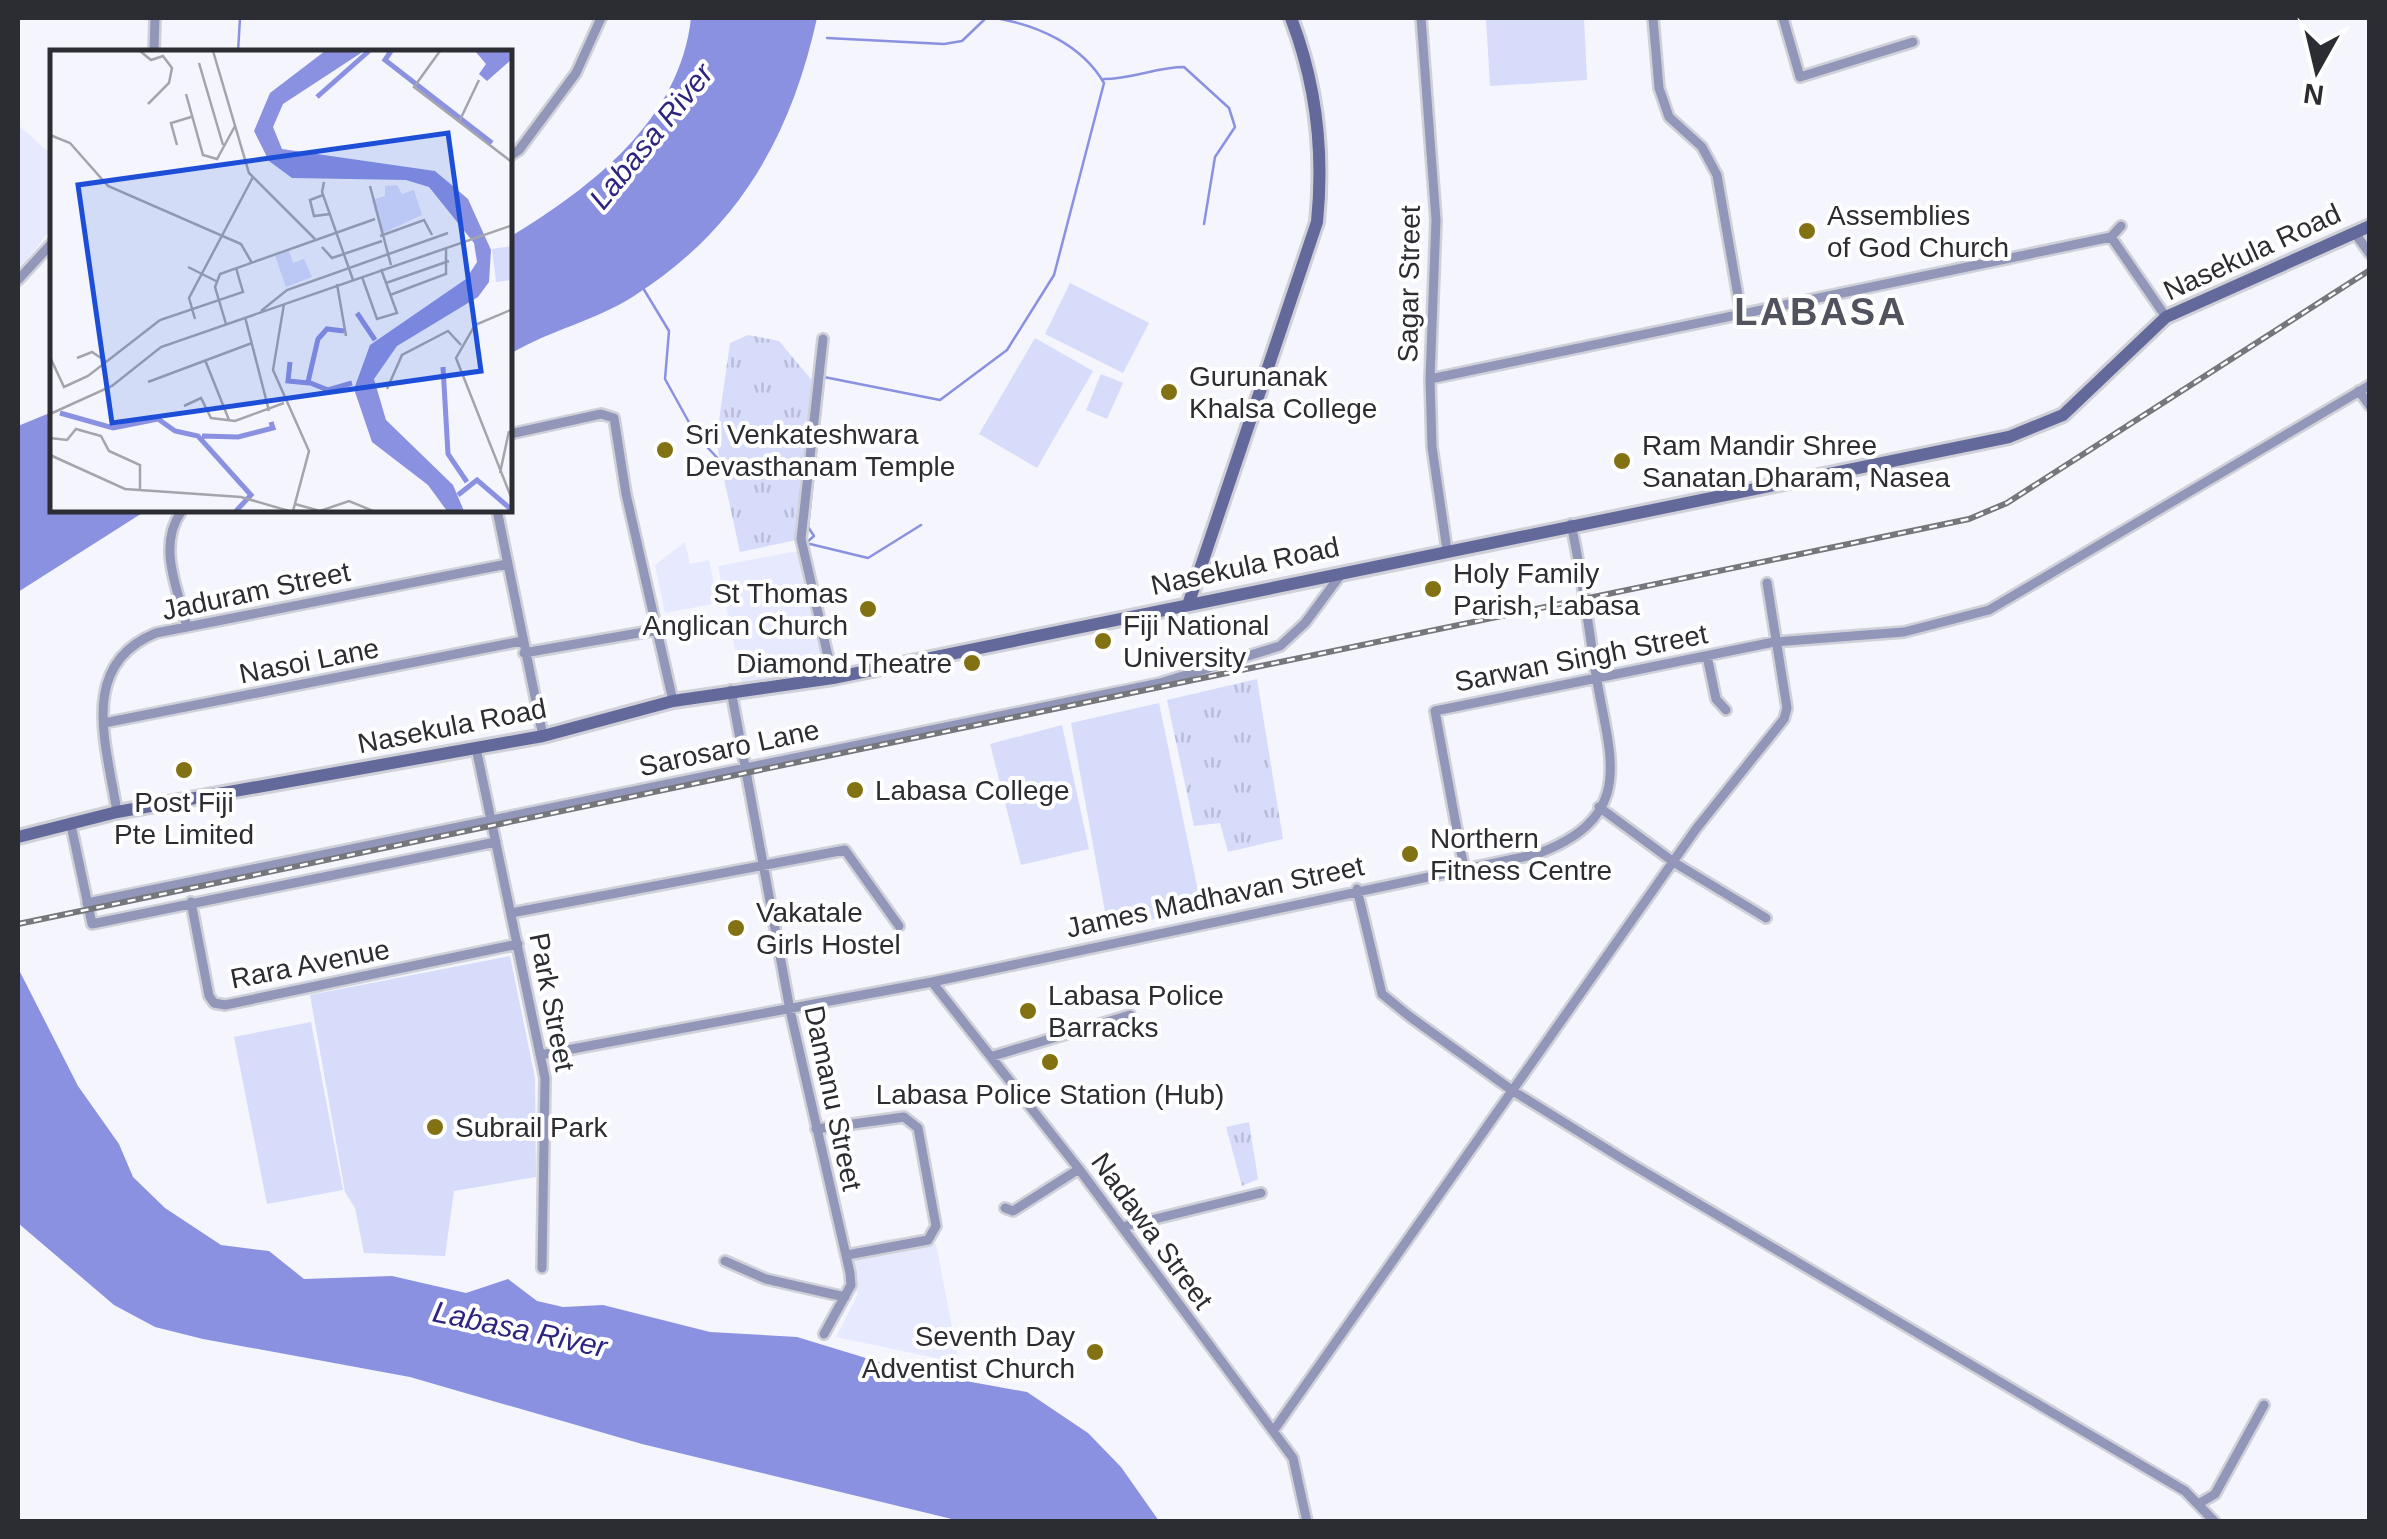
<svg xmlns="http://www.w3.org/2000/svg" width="2387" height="1539" viewBox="0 0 2387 1539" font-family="Helvetica,sans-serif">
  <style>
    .built { fill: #e7eaff }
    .park { fill: url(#park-tufts) }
    .garden { fill: #d7dcfb }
    .water { fill: #8a91e0 }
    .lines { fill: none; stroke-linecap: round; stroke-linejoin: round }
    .stream { stroke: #8a91e0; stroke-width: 2.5 }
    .street-casing { stroke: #d0d1d8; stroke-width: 14 }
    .secondary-casing { stroke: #d0d1d8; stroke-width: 18 }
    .street { stroke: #9297ba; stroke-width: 9 }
    .secondary { stroke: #64699b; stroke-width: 12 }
    .rail-casing { stroke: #76777d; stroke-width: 6 }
    .rail { stroke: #fff; stroke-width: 2.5; stroke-dasharray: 8; stroke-linecap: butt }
    .poi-dot { fill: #827213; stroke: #fff; stroke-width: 4 }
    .labels { text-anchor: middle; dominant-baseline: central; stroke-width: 8; stroke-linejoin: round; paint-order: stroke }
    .poi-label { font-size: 28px; fill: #2c2d32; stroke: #fff; text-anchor: start }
    .street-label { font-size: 28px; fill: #2c2d32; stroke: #fff }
    .water-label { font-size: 30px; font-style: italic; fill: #2d2580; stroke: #fff }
    .district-label { font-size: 38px; font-weight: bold; letter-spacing: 2.5px; fill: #50525d; stroke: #fff }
    .inset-river { fill: none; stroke: #8a91e0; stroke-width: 5 }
    .inset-road { fill: none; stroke: #a4a5ac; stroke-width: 2.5 }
    .view { fill: #1d4ed8; fill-opacity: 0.15; stroke: #1d4ed8; stroke-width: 5 }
    .inset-edge { fill: none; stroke: #2c2d32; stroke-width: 5 }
  </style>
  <defs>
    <pattern id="park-tufts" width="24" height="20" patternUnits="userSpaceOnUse" patternTransform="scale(2.5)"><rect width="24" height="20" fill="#d7dcfb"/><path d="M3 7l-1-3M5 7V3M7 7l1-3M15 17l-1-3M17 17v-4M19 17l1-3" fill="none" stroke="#b9bdd8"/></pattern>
  </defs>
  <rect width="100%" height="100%" fill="#f4f5fd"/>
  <path class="built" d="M18,125L52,155V228L18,271Z
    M685,542L690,564L709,560L718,603L665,613L655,565Z
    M803,550L826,668L742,684L718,566Z
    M886,1239L936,1244L959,1363L836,1337L858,1294L839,1255Z"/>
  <path class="park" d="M748,335L779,341L820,390L801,539L740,552L716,442L730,343Z
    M1257,679L1283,839L1228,852L1220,823L1194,826L1167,700Z
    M1249,1122L1258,1179L1242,1186L1226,1127Z"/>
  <path class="garden" d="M1486,18H1584L1587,80L1490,86Z
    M1070,283L1149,323L1123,373L1045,334Z
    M1035,338L1093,371L1037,468L979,434Z
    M1101,374L1123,383L1107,419L1086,410Z
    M1159,703L1202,910L1108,928L1071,723Z
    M1062,725L1089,849L1021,865L990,744Z
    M510,956L535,1078L536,1177L454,1191L445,1256L364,1253L355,1208L345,1192L310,995Z
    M311,1022L343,1190L267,1204L234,1037Z"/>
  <path class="water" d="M691,18H817C791,136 739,229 634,296C595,321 550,330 510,354V237C592,187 680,120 691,18Z
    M52,412V510H147L18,592V426Z
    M18,968L78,1086L119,1144L133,1177L165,1208L221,1245L269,1251L304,1279L392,1276L466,1293L508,1279L537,1301L563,1307L603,1305L710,1332L797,1337L905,1370L1027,1392L1088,1433L1121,1467L1159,1521H960L642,1444L410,1377L203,1339L155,1327L114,1305L18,1223Z"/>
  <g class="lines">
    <path class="stream" d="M827,38L944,44L962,41L986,18
      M238,52L240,18
      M1104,79C1132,79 1157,67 1184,67L1229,108L1235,127L1215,157L1204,224
      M643,288L669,331L665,379L696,435L734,476
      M921,525L868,558L806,543L814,536L808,527L824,377L940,400L1007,350L1054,275L1104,83C1082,45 1038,25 995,18"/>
    <g class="street-casing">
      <path id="street" d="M1421,18L1436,220L1430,379L1432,447L1447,550
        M1653,18L1659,88L1669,117L1702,147L1717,175L1741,313
        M1783,18L1800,77L1913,42
        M154,52L155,18
        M510,156L519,150L576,73L601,18
        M2354,232L2370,254
        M2111,237L2166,317
        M18,280L52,243
        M823,339L801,539L833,678
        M1430,379L2111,237L2121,226
        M2359,391L2370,406
        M510,434L601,414L614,418L626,494L673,701
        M497,510L543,736
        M181,512C157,546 178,590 187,627
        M524,653L656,630
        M1707,656L1716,699L1726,710
        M731,690L790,1010L850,1273L851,1285L824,1334
        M104,723L522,641
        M476,748L545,1078L542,1268
        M1599,807L1675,863L1766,918
        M117,812C107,746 77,665 156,633L507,564
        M71,825L92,924L496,842
        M1464,868L1435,711L1774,642L1904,632L1989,610L2370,385
        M1357,889L1382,994L1409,1016L1513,1091L1626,1161L2185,1491L2215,1522
        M191,902L209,996L214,1003L225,1005L518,944
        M87,903L1160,683L1280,646L1305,623L1342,573
        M511,913L845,850L899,926
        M932,982L1079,1169L1293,1458L1307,1522
        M540,1055L932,982L1537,854C1639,816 1609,756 1596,675C1588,624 1582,574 1571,524
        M993,1056L1130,1015
        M816,1129L904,1117L918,1128L936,1226L928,1240L847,1255
        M1005,1208L1013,1211L1079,1169
        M1122,1227L1261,1193
        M725,1261L766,1279L845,1297
        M1274,1430L1696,829L1784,719L1787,708L1767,583
        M2200,1503L2215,1494L2264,1405"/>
    </g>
    <g class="secondary-casing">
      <path id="secondary" d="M1188,605L1317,222C1324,153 1316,83 1291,18
        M18,837L117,812L543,736L673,701L833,678L2009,437L2063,415L2166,317L2370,226"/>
    </g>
    <use href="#street" class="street"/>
    <use href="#secondary" class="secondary"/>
    <g class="rail-casing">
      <path id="rail" d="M18,924L1969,519L2007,503L2370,270"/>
    </g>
    <use href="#rail" class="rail"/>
  </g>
  <g class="poi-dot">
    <circle cx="1807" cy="231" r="10"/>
    <circle cx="1169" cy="392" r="10"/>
    <circle cx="665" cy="450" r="10"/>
    <circle cx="1622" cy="461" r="10"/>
    <circle cx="1433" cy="589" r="10"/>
    <circle cx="868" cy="609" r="10"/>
    <circle cx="1103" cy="641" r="10"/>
    <circle cx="972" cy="663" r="10"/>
    <circle cx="184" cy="770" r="10"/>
    <circle cx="855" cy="790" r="10"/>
    <circle cx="1410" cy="854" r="10"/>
    <circle cx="736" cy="928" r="10"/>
    <circle cx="1028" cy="1011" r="10"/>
    <circle cx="1050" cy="1062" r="10"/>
    <circle cx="435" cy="1127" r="10"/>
    <circle cx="1095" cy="1352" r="10"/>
  </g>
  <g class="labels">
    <g class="poi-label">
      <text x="1827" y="215">Assemblies<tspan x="1827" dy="32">of God Church</tspan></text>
      <text x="1189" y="376">Gurunanak<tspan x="1189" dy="32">Khalsa College</tspan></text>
      <text x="685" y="434">Sri Venkateshwara<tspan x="685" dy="32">Devasthanam Temple</tspan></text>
      <text x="1642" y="445">Ram Mandir Shree<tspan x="1642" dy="32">Sanatan Dharam, Nasea</tspan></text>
      <text x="1453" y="573">Holy Family<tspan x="1453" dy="32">Parish, Labasa</tspan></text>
      <text x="848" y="593" text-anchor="end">St Thomas<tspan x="848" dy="32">Anglican Church</tspan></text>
      <text x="1123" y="625">Fiji National<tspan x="1123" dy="32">University</tspan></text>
      <text x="952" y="663" text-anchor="end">Diamond Theatre</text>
      <text x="875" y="790">Labasa College</text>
      <text x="184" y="802" text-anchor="middle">Post Fiji<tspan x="184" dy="32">Pte Limited</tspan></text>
      <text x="1430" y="838">Northern<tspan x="1430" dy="32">Fitness Centre</tspan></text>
      <text x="756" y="912">Vakatale<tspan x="756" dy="32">Girls Hostel</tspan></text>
      <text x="1048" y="995">Labasa Police<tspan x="1048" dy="32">Barracks</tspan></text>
      <text x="1050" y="1094" text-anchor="middle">Labasa Police Station (Hub)</text>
      <text x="455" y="1127">Subrail Park</text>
      <text x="1075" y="1336" text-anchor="end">Seventh Day<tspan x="1075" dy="32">Adventist Church</tspan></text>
    </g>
    <g class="street-label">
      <text transform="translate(2252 252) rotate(-25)">Nasekula Road</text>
      <text transform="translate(1409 284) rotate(-89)">Sagar Street</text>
      <text transform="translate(1245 566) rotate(-12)">Nasekula Road</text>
      <text transform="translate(256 591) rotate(-12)">Jaduram Street</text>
      <text transform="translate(1581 658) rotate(-11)">Sarwan Singh Street</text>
      <text transform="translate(309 661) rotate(-11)">Nasoi Lane</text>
      <text transform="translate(452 726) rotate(-11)">Nasekula Road</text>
      <text transform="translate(729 748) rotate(-12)">Sarosaro Lane</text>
      <text transform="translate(1215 897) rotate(-12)">James Madhavan Street</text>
      <text transform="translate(310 964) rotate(-11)">Rara Avenue</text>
      <text transform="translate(552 1002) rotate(79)">Park Street</text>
      <text transform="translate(833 1098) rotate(78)">Damanu Street</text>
      <text transform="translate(1152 1231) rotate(54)">Nadawa Street</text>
    </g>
    <g class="water-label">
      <text transform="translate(651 136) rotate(-51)">Labasa River</text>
      <text transform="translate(520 1329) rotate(12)">Labasa River</text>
    </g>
    <g class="district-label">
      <text x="1821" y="312">LABASA</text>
    </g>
  </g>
  <g transform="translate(50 50)">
    <rect width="462" height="462" fill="#f4f5fd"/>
    <path d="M462,196V230L446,232L442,199Z" fill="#d7dcfb"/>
    <path d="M347,135L352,144L364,140L372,165L331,184L322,150L335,146V136ZM239,201L243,213L254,209L262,227L236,237L225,206Z" fill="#d7dcfb"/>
    <path d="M275,1H314L233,54L223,77L232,99L385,121L418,149L441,200L439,232L428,247L347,296L324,329L336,370L403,435L414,461H397L378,435L322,392L304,339L320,295L416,229L427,212L424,193L379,137L356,130L242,128L219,111L204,81L220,43ZM425,1H462V9L437,31L429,24L436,14Z" fill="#8a91e0"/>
    <path class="inset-river" d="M341,1L335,10L442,93M267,47L319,1M307,263L325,290M294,281L277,279L268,289L258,332L278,340L302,333M240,312L238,331L259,333M393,317L398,404L417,432M10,363L63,378L108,369L125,381L148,386L201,445L186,461M152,386L188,387L223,378L221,372M408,445L427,430L463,461"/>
    <path class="inset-road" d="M90,1L101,10L113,6L122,18L119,33L98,54M163,1L199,123L265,189M390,1L364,37L463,113M149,13L173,95M136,44L153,105L167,109L185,76M409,72L429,30M0,85L20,93L58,136L191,194L202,213M127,95L121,73L141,67M274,132L272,142L303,230M320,136L341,215M273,145L260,150L264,166L280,164M330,186L374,170L382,185M272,197L282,208L332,191M138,217L166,231M312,227L327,269L347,263L331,219M336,233L399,211M287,234L296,286M340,245L396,224V199M234,254L223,320L259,401L243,461M463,259L425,275L406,308L463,452M211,261L237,240L398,183M195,267L219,361M145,269L139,248L203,127M176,274L165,237L170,224L325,169M0,307L14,337L38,326L110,270L193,242L186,218M27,308L42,302L57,312M155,310L179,370M98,332L202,293M337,339L352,305L398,281L411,295M134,356L151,348L161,368L185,371L234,353M0,364L62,336L111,297L463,175M0,388L17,390L26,379L51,386L59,401L90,415V441M0,405L75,439L191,447L239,461M450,423L459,381M245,454L270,461L299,451L323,461"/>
    <path class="view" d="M398,83L431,321L62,373L28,135Z"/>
    <rect width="462" height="462" class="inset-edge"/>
  </g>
  <rect width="2387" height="1539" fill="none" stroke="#2c2d32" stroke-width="40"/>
  <g transform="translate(2317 70) rotate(188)" stroke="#ffffff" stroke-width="8" paint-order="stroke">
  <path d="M0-8L18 38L0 25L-18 38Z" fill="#2c2d32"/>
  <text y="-15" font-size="28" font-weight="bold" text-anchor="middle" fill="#2c2d32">N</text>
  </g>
</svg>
